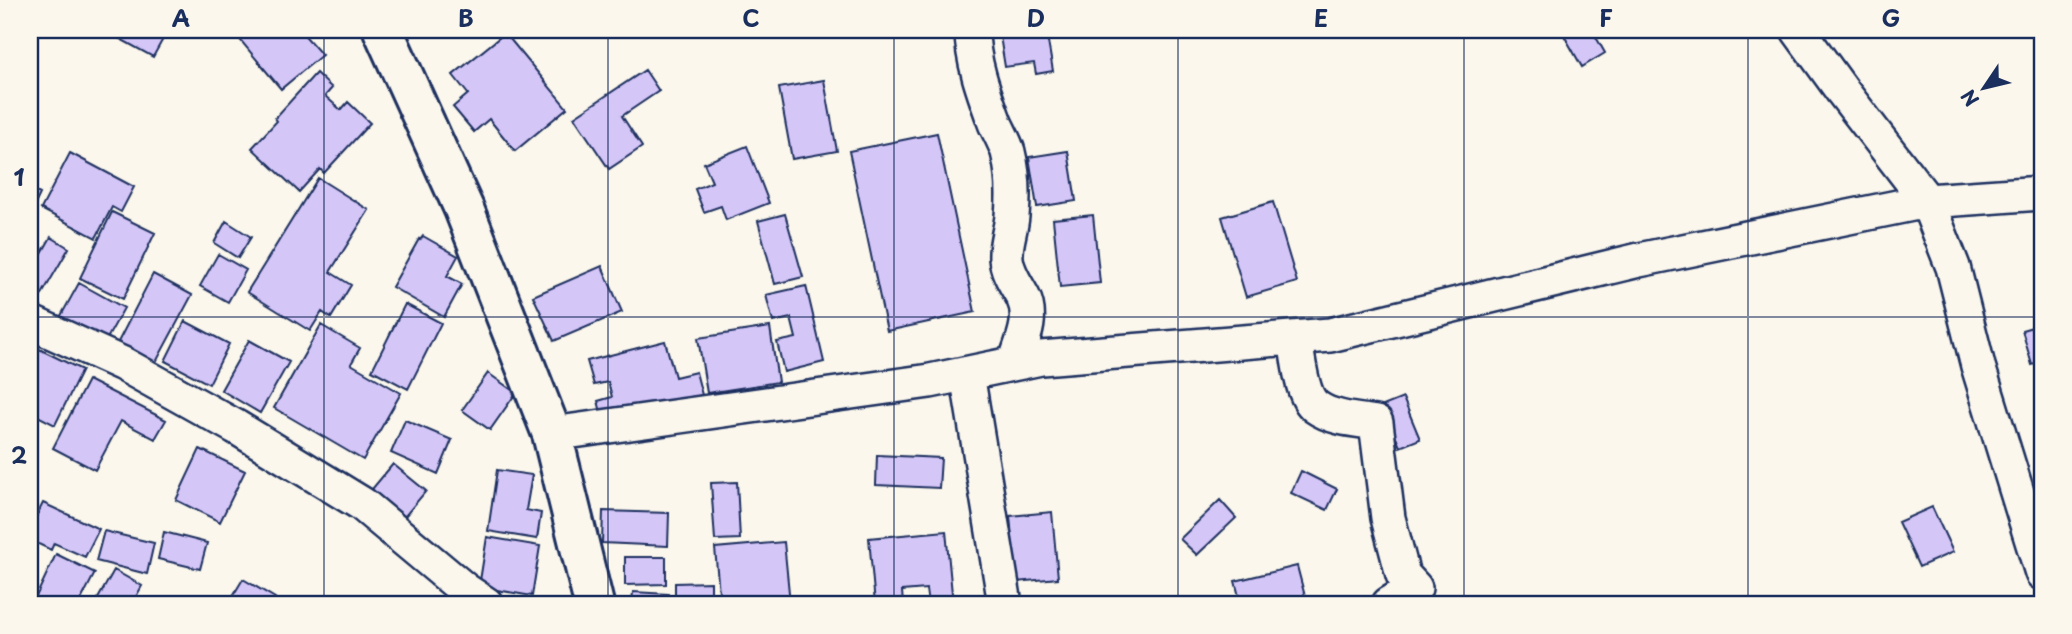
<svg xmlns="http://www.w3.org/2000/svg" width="2072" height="634" viewBox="0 0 2072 634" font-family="'Playpen Sans',sans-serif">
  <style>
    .building { fill: #d5c6f8; stroke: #1b2f5e; stroke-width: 2 }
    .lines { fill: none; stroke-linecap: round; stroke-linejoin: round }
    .street-casing { stroke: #1b2f5e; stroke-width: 38 }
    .secondary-casing { stroke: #1b2f5e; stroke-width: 44 }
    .street { stroke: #fbf7ec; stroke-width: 33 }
    .secondary { stroke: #fbf7ec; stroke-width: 38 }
    .grid { fill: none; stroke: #1b2f5e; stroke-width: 2; stroke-opacity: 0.55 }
    .neatline { fill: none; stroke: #1b2f5e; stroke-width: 2.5 }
    .grid-label { font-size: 23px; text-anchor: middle; font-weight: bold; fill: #1b2f5e }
  </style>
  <rect width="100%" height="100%" fill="#fbf7ec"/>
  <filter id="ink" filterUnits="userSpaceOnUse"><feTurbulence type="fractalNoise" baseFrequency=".0143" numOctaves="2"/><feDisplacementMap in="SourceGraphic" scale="14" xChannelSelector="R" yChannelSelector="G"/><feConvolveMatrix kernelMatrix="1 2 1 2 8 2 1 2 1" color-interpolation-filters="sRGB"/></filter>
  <g filter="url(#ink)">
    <path class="building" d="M104,30H168L153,57Z
      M232,30H300L322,55L281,89Z
      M999,30H1046L1053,71L1036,74L1034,63L1005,67Z
      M1561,30H1592L1605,53L1582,67Z
      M505,33L567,108L515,151L489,119L474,132L453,107L468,94L453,75Z
      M645,70L659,91L622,116L642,147L609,169L574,117Z
      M316,73L332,88L325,96L341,110L348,102L370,123L324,173L320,169L299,192L252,148L277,121L275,118Z
      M824,80L837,151L792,159L779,88Z
      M937,133L975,312L887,331L849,151Z
      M747,146L769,203L726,220L721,206L704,212L695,189L712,182L704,163Z
      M1068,151L1076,201L1037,207L1029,157Z
      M70,153L134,187L121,212L112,207L96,238L41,209Z
      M318,178L369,210L330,272L351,285L331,318L322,312L310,331L247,292Z
      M30,189L40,194L30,215Z
      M1273,202L1297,282L1246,297L1222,217Z
      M112,212L155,233L123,299L80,278Z
      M785,214L803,277L775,284L758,221Z
      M1093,215L1100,283L1060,287L1053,219Z
      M226,221L251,237L238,258L214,243Z
      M423,236L458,256L447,276L462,284L444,317L392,287L419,239L420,240Z
      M51,237L69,248L37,303L30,299V274Z
      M30,244L37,247L30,262Z
      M218,254L246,270L228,302L200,286Z
      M602,266L622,312L554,341L533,296Z
      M153,274L192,295L155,364L117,344Z
      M79,283L124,308L103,346L58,321Z
      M806,286L824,362L784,372L777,342L796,338L791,318L773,322L766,295Z
      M2042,300V362L2032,365L2022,330L2039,325L2033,303Z
      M405,304L441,323L408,389L372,370Z
      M185,321L229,344L209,384L165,361Z
      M321,325L360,348L351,364L401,393L363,460L274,408Z
      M770,327L778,382L707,393L698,338Z
      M249,340L289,362L260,413L221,390Z
      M665,341L675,377L696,372L702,395L622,416H602L598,401L612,397L608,382L594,385L587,361Z
      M35,347L82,370L55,425L38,416L31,430L30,429V357Z
      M488,373L516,393L490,430L462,410Z
      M88,380L166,420L155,439L121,421L95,470L53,448Z
      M1403,398L1420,439L1400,447L1383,406Z
      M405,420L452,440L438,474L391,453Z
      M200,449L245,471L220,522L176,500Z
      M877,455L941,458L939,488L876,485Z
      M393,464L426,491L400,522L367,495Z
      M497,470L532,475L526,510L541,513L537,539L488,531Z
      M1301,471L1337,489L1327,510L1291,493Z
      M737,482L740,539L715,540L711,483Z
      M1220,500L1236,518L1197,555L1180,539Z
      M43,503L99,529L85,557L54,543L51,550L30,540V529Z
      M1932,507L1953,552L1919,567L1898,522Z
      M603,511L669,513L668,546L602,543Z
      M1052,512L1058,578L1016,582L1010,516Z
      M104,531L154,543L147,574L96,561Z
      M946,531L953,604H928L926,589L902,591L903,604H875L869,538Z
      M164,532L207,543L200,569L158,559Z
      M487,537L540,546L532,596L479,587Z
      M784,542L790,603L720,604L715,548Z
      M56,554L95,573L79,604L33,603Z
      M625,557H666V584L625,585Z
      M1297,566L1307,604H1241L1235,581Z
      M114,570L142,586L132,604H95Z
      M243,579L275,598L271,604H228Z
      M711,582V604H675V583Z
      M633,592L668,594L667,604H632Z"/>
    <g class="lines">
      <g class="street-casing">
        <path id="street" d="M972,30C972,61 984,93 995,123C999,132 1005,142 1008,152C1013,172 1014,195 1012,216C1011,230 1005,243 1006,258C1007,272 1016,284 1023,297C1034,319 1022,342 1015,363
          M1798,30L1843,92L1927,201L1953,267L1978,366L2042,573
          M30,322L123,364L236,427L362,504L465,590L486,604
          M1295,338C1298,356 1301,396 1316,407C1333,419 1357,420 1376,423L1388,518L1403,575L1415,588L1389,604
          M967,374L1005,604
          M552,434L930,381L1041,358L1330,335L1639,260L1927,201L2042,193"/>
      </g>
      <g class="secondary-casing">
        <path id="secondary" d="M383,30L464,209L552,434L594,604"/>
      </g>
      <use href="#street" class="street"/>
      <use href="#secondary" class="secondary"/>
    </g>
  </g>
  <path class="grid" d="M324,30V604M608,30V604M894,30V604M1178,30V604M1464,30V604M1748,30V604M30,317H2042"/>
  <rect width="2072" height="634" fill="none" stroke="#fbf7ec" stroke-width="77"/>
  <g transform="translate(1984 88) rotate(235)" stroke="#fbf7ec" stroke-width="5" paint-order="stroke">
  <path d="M0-5L12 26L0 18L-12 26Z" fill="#1b2f5e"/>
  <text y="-10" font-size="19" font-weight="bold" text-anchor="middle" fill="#1b2f5e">N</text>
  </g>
  <rect x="38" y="38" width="1996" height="558" class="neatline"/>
  <g class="grid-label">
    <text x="181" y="27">A</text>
    <text x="466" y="27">B</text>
    <text x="751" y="27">C</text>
    <text x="1036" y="27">D</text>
    <text x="1321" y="27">E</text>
    <text x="1606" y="27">F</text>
    <text x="1891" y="27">G</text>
    <text x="19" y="186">1</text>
    <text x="19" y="464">2</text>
  </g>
</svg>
